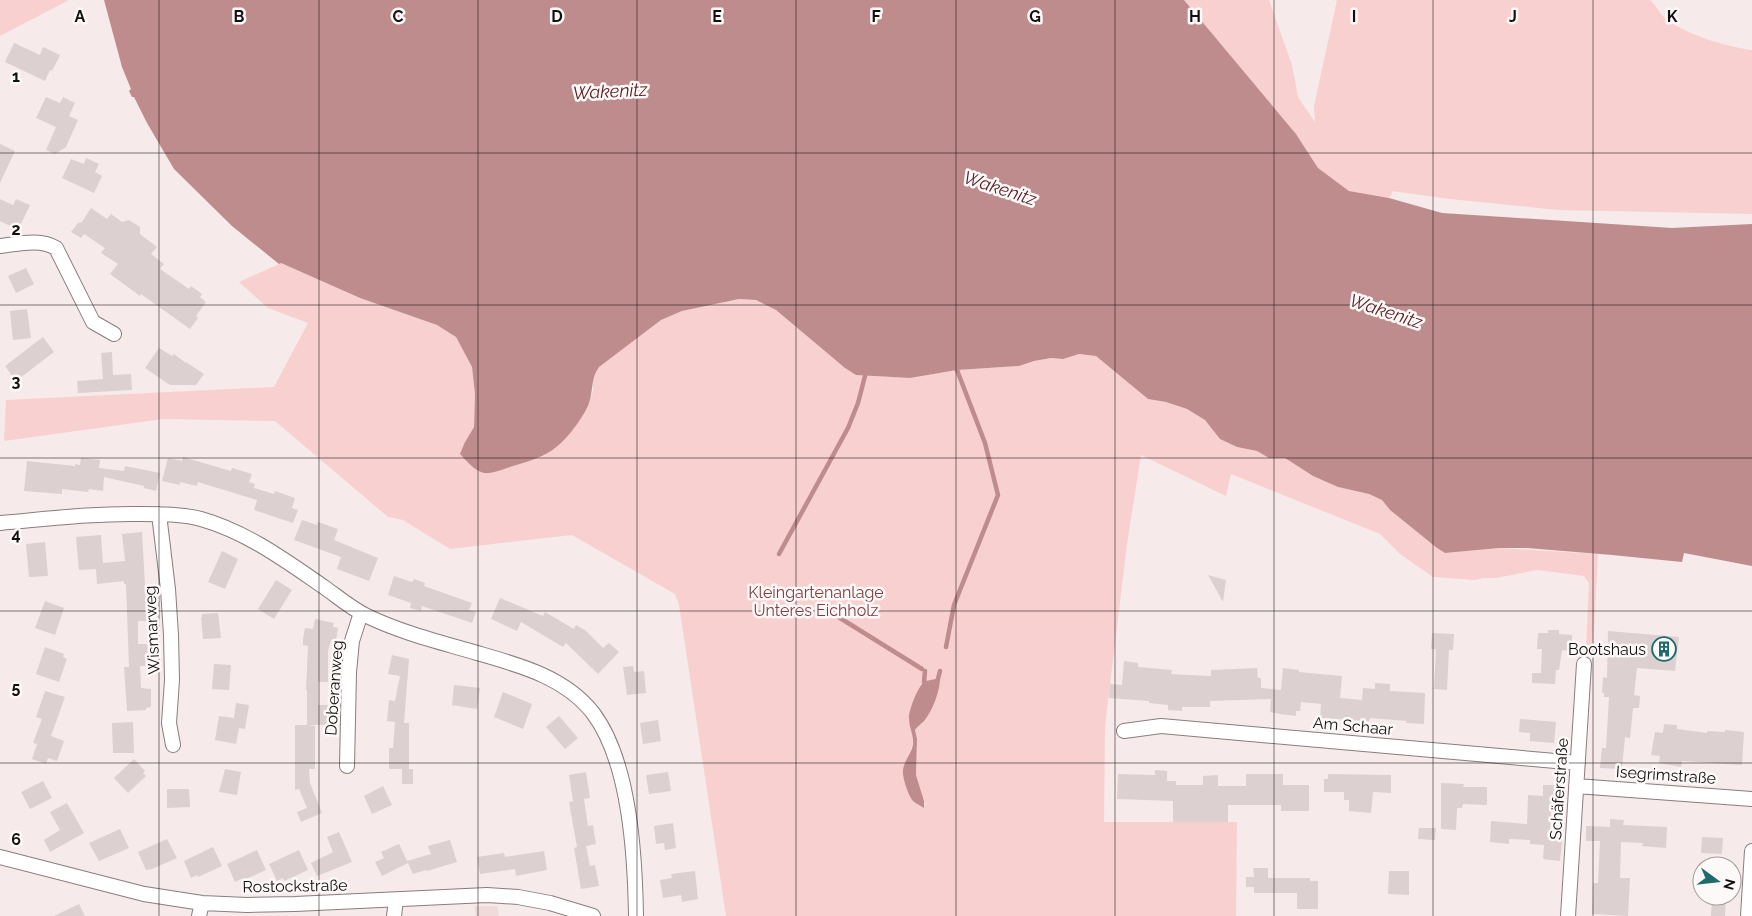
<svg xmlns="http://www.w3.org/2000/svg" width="1752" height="916" viewBox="0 0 1752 916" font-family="Raleway,sans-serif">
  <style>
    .built { fill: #f0dada }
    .green { fill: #f9d0d0; fill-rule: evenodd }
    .water { fill: #be8c8d }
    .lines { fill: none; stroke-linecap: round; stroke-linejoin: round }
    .stream { stroke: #be8c8d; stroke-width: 4.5 }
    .building { fill: #ddd0d0 }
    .minor-casing { stroke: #897d7d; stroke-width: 16 }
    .minor { stroke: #fff; stroke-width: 14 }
    .grid { fill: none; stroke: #151010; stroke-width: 1; stroke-opacity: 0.55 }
    .labels { text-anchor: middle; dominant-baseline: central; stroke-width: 5; stroke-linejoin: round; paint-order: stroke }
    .park-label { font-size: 16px; fill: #7f3e42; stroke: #fef9f9 }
    .street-label { font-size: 16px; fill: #151010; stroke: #fef9f9 }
    .poi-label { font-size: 16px; fill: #151010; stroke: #fef9f9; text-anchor: end }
    .water-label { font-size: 18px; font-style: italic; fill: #5d2025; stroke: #fef9f9 }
    .grid-label { font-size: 16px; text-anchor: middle; font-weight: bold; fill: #151010; stroke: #fef9f9; stroke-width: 5; stroke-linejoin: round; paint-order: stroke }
  </style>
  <rect width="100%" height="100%" fill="#f7eaea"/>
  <path class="built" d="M474,906H497L499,916H476Z"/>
  <path class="green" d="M0,0H69L0,36Z
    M1184,0H1269L1292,65L1298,97L1315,122L1314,106L1337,0H1650C1656,5 1659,13 1665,18C1684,34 1727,47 1752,50V214L1558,210L1450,199L1399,192L1393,191L1389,198L1349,191L1318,168L1296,134Z
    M281,263L360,298L437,325L456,337L472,367L475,394L474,427L465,442L530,460L544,456L580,419L588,406L593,391V375L599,366L621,349L661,320L682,311L739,299L756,300L776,310L845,368L856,375L910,378L957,370L1019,366L1034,361L1051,358L1063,359L1079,354L1096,356L1148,399L1166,402L1187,409L1205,420L1221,439L1237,447L1257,451L1269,458H1285L1313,476L1338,487L1369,494L1382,500L1390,510L1437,548L1445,553L1499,548L1598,554L1593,647H1586L1589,583L1584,576L1537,570L1496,578H1483L1475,580L1433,577L1400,554L1380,534L1231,474L1226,496L1141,455L1127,544L1105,726L1104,822H1237L1236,916H726L679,605L675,594L572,535L450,549L403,520L388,517L275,421L163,419L4,441L6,400L274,387L308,323L268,308L239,282ZM940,679V683L922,723L915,730L917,740L916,775L925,805L913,802L910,796L905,764L913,744L912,733L909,721L910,710L921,684L930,680Z"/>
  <path class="water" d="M104,0H1184L1296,134L1318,168L1349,191L1389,198L1442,213L1672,228L1752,224V566L1684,553L1682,562L1612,555L1527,548H1499L1445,553L1437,548L1390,510L1382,500L1369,494L1338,487L1313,476L1285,458H1269L1257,451L1237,447L1220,439L1205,420L1187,409L1166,402L1148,399L1096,356L1079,354L1063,359L1051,358L1034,361L1019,366L957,370L910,378L856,375L845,368L776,310L756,300L739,299L682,311L661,320L599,367C590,379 594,391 588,406C579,424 561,448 542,456C533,460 523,463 513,466C504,469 493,474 484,473C474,471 466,460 460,454L465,442L474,427L475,394L472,367L456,337L437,325L360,298L281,263L279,264L232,226L174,169L147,123L134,97H132L129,91L131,89L122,67Z
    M937,678L940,679C940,691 932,712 924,721C921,724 918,726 915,730L917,739L916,775L924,801V808C921,806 917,804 914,802C909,798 902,777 903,770C904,761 911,754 913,745C914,735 909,728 909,718C908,712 918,687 923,683C927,679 932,681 937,678Z"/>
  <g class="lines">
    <path class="stream" d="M779,554L848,428L858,403L865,376
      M840,618L922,669
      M946,647L954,605L998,495L985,443L957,370
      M938,679L940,671
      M924,682L925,671"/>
  </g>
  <path class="building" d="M14,43L40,55L43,47L60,55L52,71L50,70L45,81L5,62Z
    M46,97L60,103L63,97L75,103L69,116L78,120L66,147L55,154L46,150L56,127L36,118Z
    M0,144L15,151L0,183Z
    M86,158L99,164L95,172L102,176L94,193L62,178L71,159L84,164Z
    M0,199L13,205L16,199L30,205L18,230L0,221Z
    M91,208L107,219L111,214L122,222L129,220L140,227V234L157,247L151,254L164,264L160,269L189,289L191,286L202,294L200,297L206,302L196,316L198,318L190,329L141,294L140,296L110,274L118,264L101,253L105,248L84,234L81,238L71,232L78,223L82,222Z
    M26,268L34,284L16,293L8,276Z
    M27,309L31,338L13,340L10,311Z
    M43,337L54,352L16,381L5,366Z
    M159,348L172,356L174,354L186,363V362L204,374L196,385H170L145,368Z
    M112,352L113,375L131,374L132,390L78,393L77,381L103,379L101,353Z
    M183,457L231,471L232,468L252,474L249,482L255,484L254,488L274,494L275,491L295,498L292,508L298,510L293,523L254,510L257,500L198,482L197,486L180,482V485L162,481L168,458L182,461Z
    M81,458L100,460L99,468L124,471L125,466L160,473L156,491L144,488V486L104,477L103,491L89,489L88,492L62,489V494L24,491L27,461L75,466V464L80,465Z
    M302,520L317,525L318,522L338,529L334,540L378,558L369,581L337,569L341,557L294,540Z
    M142,532L147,621H138V644H149V666H140L141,688L151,689V707L146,708V710L127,711L124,667H129L126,584H124V581L97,584L96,569L79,570L76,537L101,535L103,563L125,561L122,534Z
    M45,542L48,576L29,577L26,544Z
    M222,551L238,559L225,589L208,582Z
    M1208,575L1226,580L1223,602Z
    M394,576L412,582L414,579L425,583L424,586L472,603L469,610L476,612L472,623L422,606L421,611L410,608L411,603L388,595Z
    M276,580L292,590L274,619L258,609Z
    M500,598L543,616L545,612L574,629L576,625L585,630L603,648L609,643L619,652L598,674L566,643L563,647L521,622L517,631L491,619Z
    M45,601L64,608L55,635L35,628Z
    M218,613L221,638L203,639L201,617H202V614Z
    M315,619L334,623L333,627L338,628L336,641L331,640L328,651V682H318V705H328V725H308L315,726V769H309L310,783L322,813L301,822L297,812L307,808L299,789L295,790V725H307V690H306L308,646L303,645V639L305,628L313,629Z
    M1548,630H1559V634L1572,635V651L1562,650L1559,670H1556L1555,684L1532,683V673H1541L1542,649H1537L1538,633H1548Z
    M1608,631L1679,637L1675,671L1637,668L1634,695L1640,696L1639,708H1633L1630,738L1625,737L1622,769L1600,768L1602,748H1606L1609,697H1604V693H1602L1603,677L1607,678Z
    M1432,633L1454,634L1453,650H1449L1447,690L1434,689L1436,649H1431Z
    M45,647L64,654L63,657L67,659L59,682L36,674Z
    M392,655L409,659L404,723L387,721L389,700L395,701L400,676L388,674Z
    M1124,661L1138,663V667L1172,670L1171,674L1188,675L1211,676V670L1257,668L1258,678H1261V688L1281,690L1283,668L1299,670V672L1342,676L1340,698L1362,700L1363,688L1375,689V683L1390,684V691L1425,693L1424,724L1406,723L1407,721L1370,718L1369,721L1320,718L1321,704L1301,702L1300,711H1296V716L1280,714L1270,712L1271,699L1210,701V707H1182V711L1168,710V705L1149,703V701L1109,698L1110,684L1122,685Z
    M214,664L231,665L229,690L212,689Z
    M633,666L634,672L644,671L646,693L627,695L623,667Z
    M454,685L480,688L477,709L452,705Z
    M45,691L65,697L51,736L64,741L57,761L48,758L46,764L32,759L37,744L33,743L42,719L36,717Z
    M503,692L532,704L523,729L494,717Z
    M236,703L249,705L245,729L239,728L236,744L215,740L219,716L234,718Z
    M559,716L578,738L565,749L546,727Z
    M1520,719L1556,722L1554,743L1530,741V733L1519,732Z
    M658,720L661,741L643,744L640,723Z
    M133,722L134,753H113L112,723Z
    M395,722L409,723V769H413V784H402V769H389V748H393Z
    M1664,724L1677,725V729L1707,733V731L1725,732V730L1744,732L1742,765L1682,761L1681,767L1659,763L1660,756L1651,755L1655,732L1663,733Z
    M134,759L145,771L143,773L146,776L128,793L114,778Z
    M225,769L241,772L237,795L219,792Z
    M1155,770L1167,771V781H1176V785H1203V776L1218,775V786H1246V774H1283V785H1309V811H1281V805H1228V822H1173V801L1117,799L1118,774L1155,775Z
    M586,772L590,798L584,799L588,826L593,825L596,844L586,846L590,866L595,865L599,886L581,889L574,848L577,847L569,802L573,801L569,775Z
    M668,772L671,791L649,794L646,775Z
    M1328,774L1391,775V793L1373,792L1371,813L1349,811V800H1344V792H1324V779H1328Z
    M43,781L52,798L30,809L21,792Z
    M1441,783L1464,784L1463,787H1487V805L1463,804L1462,808H1457L1456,830L1441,829Z
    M1543,785H1559L1558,812H1551L1550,833L1563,834L1560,861L1543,859L1544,845L1530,844V840L1509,839V844L1490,842L1491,821L1527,824L1528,795L1543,796Z
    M383,786L392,805L372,814L364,796Z
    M167,789H189L190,807L167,808Z
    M67,803L84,833L50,852L44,840L60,830L50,812Z
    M1610,819L1624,820L1623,825L1667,827L1666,848L1642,846L1643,843L1621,842L1620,878H1630L1628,916L1592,914L1593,883H1598L1600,841H1586V826L1610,827Z
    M673,823L676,848L665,850L664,843L656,844L654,826Z
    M1419,828H1436L1435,840L1418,839Z
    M120,829L129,848L99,861L89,843Z
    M339,832L352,862L317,876L311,863L333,852L327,837Z
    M1702,837L1723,838L1722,854L1701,853Z
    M167,839L177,858L152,869L146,870L138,852Z
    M450,840L457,862L427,871L426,870L413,874L408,863L382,876L375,862L384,858L381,852L399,844L407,861L431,854L428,846Z
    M213,847L222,866L198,877L197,875L191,878L184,861Z
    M257,850L266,870L242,881L241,879L235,882L227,864Z
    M299,850L308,870L284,881L283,878L277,881L269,864Z
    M544,851L547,870L516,876L515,869L480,874L477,857L504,853L505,857Z
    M1253,868H1268V878H1310V881H1318V909H1297V893H1254V887H1246V877H1254Z
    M695,871L698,899L682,902L681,895L663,898L660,880L672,878L671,874Z
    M1389,871H1409V895L1388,894Z
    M1712,896H1726L1725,916H1711Z
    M79,904L85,916H54Z"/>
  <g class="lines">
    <g class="minor-casing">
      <path id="minor" d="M0,246C18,244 40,238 56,248L93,322L114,334
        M159,514L168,589L171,635L172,680L169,723L173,745
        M0,523C47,519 94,513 141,514C161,514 182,514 201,519C247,532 286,561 324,587C338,597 352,609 367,616C402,633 440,642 477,653C519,665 565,677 593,713C630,762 635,856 636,916
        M1124,731L1161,726L1578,763
        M347,766L349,672L352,641L361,613
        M1576,786L1752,799
        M0,857L144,894L202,903L247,905L295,904L487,895L518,897L550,903L593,916
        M199,916L202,903
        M394,916L396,900
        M1568,916L1584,664
        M1748,916L1752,851"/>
    </g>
    <use href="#minor" class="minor"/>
  </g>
  <path class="grid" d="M159,0V916M319,0V916M478,0V916M637,0V916M796,0V916M956,0V916M1115,0V916M1274,0V916M1433,0V916M1593,0V916M0,153H1752M0,305H1752M0,458H1752M0,611H1752M0,763H1752"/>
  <defs>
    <g id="building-ring" transform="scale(1.25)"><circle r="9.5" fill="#fef9f9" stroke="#1e6b6d" stroke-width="1.5"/><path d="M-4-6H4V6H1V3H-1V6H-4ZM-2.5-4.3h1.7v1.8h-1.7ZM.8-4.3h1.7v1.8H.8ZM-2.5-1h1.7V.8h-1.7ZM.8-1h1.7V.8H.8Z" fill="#1e6b6d"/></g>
  </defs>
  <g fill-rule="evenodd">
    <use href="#building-ring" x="1664" y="649"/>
  </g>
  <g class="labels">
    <g class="park-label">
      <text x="816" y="592">Kleingartenanlage<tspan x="816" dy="18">Unteres Eichholz</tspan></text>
    </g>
    <g class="street-label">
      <text transform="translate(152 630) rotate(-93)">Wismarweg</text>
      <text transform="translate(334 688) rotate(-86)">Doberanweg</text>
      <text transform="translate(1353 726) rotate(5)">Am Schaar</text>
      <text transform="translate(1666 775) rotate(4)">Isegrimstraße</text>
      <text transform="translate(1559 789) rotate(-86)">Schäferstraße</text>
      <text transform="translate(295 886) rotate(-1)">Rostockstraße</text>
    </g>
    <g class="poi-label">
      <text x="1646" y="649">Bootshaus</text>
    </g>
    <g class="water-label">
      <text transform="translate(610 91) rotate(-3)">Wakenitz</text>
      <text transform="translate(1000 188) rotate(18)">Wakenitz</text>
      <text transform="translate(1386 311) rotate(18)">Wakenitz</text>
    </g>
  </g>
  <g class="grid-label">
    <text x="80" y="22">A</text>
    <text x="239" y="22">B</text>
    <text x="398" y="22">C</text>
    <text x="557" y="22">D</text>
    <text x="717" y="22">E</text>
    <text x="876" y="22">F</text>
    <text x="1035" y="22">G</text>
    <text x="1195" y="22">H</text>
    <text x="1354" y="22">I</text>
    <text x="1513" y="22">J</text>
    <text x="1672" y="22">K</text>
    <text x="16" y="82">1</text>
    <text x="16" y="235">2</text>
    <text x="16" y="387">3</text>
    <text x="16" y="540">4</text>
    <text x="16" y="693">5</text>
    <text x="16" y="845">6</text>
  </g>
  <g transform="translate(1717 881) rotate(105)"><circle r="24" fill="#fef9f9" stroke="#a19c9c"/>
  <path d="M0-4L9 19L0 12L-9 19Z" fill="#1e6b6d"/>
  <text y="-8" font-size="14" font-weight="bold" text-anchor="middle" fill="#151010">N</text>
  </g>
</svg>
